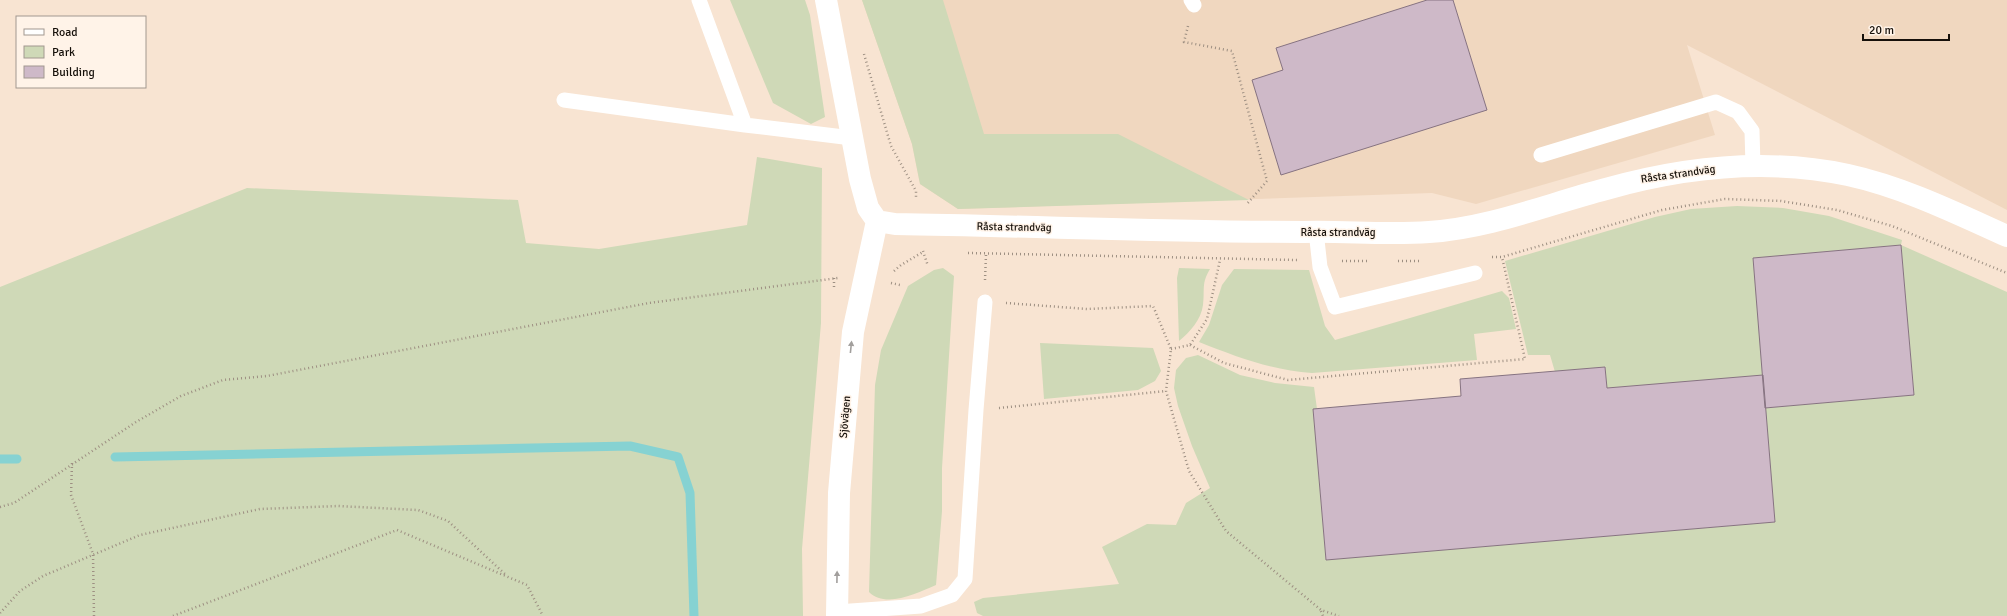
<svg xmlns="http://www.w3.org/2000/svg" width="2007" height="616" viewBox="0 0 2007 616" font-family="Signika,sans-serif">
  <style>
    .built { fill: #f0d7bf }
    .green { fill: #cfd9b7 }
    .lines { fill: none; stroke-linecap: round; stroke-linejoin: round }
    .stream { stroke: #86d2d2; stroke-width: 9 }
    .building { fill: #ceb9c8; stroke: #867381 }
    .path { stroke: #9d8f82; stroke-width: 2.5; stroke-dasharray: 1 3; stroke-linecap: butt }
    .lane { stroke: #fff; stroke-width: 15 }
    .street { stroke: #fff; stroke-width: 22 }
    .oneway { fill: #a29f9d }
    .labels { text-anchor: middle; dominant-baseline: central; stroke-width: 3; stroke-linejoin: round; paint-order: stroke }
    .street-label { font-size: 11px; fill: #16100a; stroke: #fff3e8 }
  </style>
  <rect width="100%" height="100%" fill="#f8e4d2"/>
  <path class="built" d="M862,0H2007V210L1687,45L1715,135L1476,204L1432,193L958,209L920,184L912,144Z"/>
  <path class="green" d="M730,0H805L810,15L825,117L811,124L773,103Z
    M862,0H943L984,134H1118L1249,200L958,209L920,184L912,144Z
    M757,157L822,168L821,323L802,549L803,616H0V287L247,188L518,200L526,243L599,249L747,225Z
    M1737,206L1783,208L1829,216L1902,240L1901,245L2007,292V616H983L977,613L974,602L983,598L1119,584L1102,547L1147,524L1176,525L1186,503L1210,488L1192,446L1178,406L1174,388L1176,370L1186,358L1198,355L1240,375L1275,383L1314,387L1317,409H1313L1326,560L1775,522L1765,408L1914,395L1901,245L1753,258L1763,375L1607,388L1605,367L1555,372L1550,355H1528L1505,261L1655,217L1691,209Z
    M943,268L954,276L942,468V511L936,585C917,593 886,609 869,592L875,385L881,350L908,286L934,270Z
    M1179,268L1210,269C1201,284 1205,289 1203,305C1201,320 1190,332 1179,341L1177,278Z
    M1234,269L1309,270L1325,326L1335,340L1502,291L1509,298L1516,329L1474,334L1477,360L1312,373C1271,370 1237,357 1199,342L1209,325L1222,285Z
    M1040,343L1153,348L1161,371L1155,381L1138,390L1044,399Z"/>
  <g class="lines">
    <path class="stream" d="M115,457L630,446L678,457L690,493L694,616
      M0,459H17"/>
  </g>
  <path class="building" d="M1427,0H1453L1487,110L1281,175L1252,80L1283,70L1276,48Z
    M1901,245L1914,395L1765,408L1753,258Z
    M1605,367L1607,388L1763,375L1775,522L1326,560L1313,409L1461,396L1460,379Z"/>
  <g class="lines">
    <path class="path" d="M1188,26L1184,42L1232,51L1267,181L1246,205
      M864,54L891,146L916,191V198
      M923,251L928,266
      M968,253L1297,260
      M1492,257H1502L1662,210L1725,199L1781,201L1837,210L1892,226L2007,273
      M1342,261H1369
      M1398,261H1421
      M894,271L901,265L923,252
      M985,280L986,255
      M891,283L900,285
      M834,287V278
      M1006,303L1087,309L1153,306L1171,349L1166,391L1189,471L1226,531L1321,610L1339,616
      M1190,345L1224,363L1288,380L1525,359L1502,257
      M1171,349L1190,345L1207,319L1220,260
      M999,408L1166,391
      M72,463L71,495L93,554L94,616
      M0,507L14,503L136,422L181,396L223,380L267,376L649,303L838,278
      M1321,611L1323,616
      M0,613L20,591L43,576L140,535L260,509L338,506L418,510L448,521L507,576
      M173,616L397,530L527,585L543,616"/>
    <path class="lane" d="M699,0L745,125L852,138
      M1191,0L1194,5
      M564,100L745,125
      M1541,155L1716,102L1738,112L1752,131L1753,166
      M1316,231L1320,267L1335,307L1475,273
      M837,612L921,606L952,595L965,579L976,410L985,302"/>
    <path class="street" d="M826,0L860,179L868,208L877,221L895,224C1031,226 1168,232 1304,232C1346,231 1388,235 1429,232C1490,228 1548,204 1606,189C1684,167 1768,158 1848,175C1903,187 1956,213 2007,236
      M837,616L839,493L853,332L877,221"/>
  </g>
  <defs><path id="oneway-solid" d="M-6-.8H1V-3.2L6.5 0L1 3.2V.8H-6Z"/></defs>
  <g class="oneway">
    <use href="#oneway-solid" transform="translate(851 347) rotate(-84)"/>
    <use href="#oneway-solid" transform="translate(837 577) rotate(-89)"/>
  </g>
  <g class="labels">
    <g class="street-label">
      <text transform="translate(1678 174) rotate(-8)">Råsta strandväg</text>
      <text transform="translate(1014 227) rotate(1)">Råsta strandväg</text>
      <text x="1338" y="232">Råsta strandväg</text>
      <text transform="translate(845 417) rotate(-85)">Sjövägen</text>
    </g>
  </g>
  <rect x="16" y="16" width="130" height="72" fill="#fff3e8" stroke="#a2988f"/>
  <rect x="24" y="29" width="20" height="6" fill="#ffffff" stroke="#a2988f"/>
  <text x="52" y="36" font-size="12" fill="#16100a">Road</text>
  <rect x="24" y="46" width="20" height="12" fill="#cfd9b7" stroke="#a2988f"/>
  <text x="52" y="56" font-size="12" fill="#16100a">Park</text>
  <rect x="24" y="66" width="20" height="12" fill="#ceb9c8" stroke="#a2988f"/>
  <text x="52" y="76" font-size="12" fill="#16100a">Building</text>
  <path d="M1863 34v6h86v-6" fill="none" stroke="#16100a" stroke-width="2"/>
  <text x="1869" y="34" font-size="12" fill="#16100a" stroke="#fff3e8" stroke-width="3" paint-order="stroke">20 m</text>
</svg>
